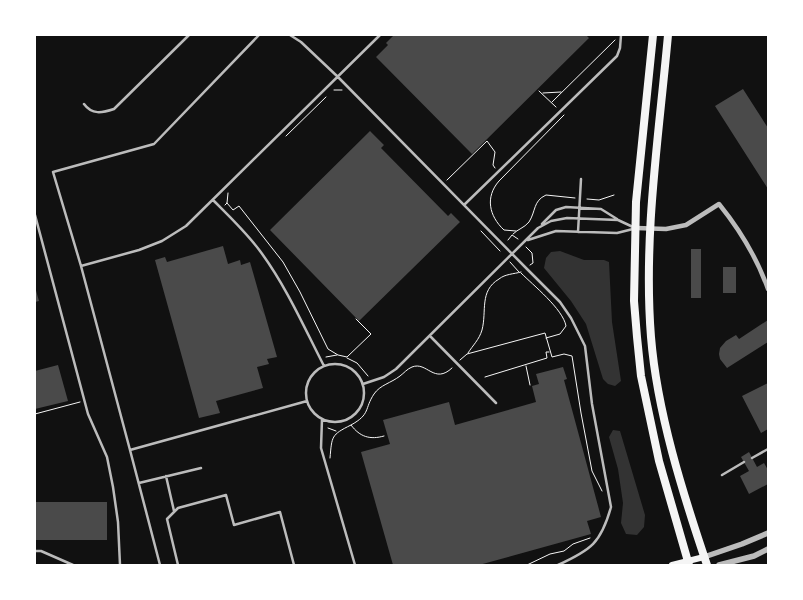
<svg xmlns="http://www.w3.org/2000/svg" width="803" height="600" viewBox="0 0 803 600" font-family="'Public Sans',sans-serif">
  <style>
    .water { fill: #333 }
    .building { fill: #4a4a4a }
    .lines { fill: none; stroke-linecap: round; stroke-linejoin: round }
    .path { stroke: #f5f5f5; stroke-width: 1 }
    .service { stroke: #bcbcbc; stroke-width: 2.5 }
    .minor { stroke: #bcbcbc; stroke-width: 4.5 }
    .tertiary { stroke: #bcbcbc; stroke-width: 5.5 }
    .secondary { stroke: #f5f5f5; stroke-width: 6 }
    .primary { stroke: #f5f5f5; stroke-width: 8 }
  </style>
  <rect width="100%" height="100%" fill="#111"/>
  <path class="water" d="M560,251L584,260H604L609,262L612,322L621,381L615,386L608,384L603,379L586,324L571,301L544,268L546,258L551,252Z
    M613,430L620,431L645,515L644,527L637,535L626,534L621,523L623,503L618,469L609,437Z"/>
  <path class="building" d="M394,35H586L589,38L472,154L376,57L388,45L386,43Z
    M743,89L768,128V189L715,106Z
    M370,131L384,145L381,148L448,216L451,213L460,222L359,321L270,230Z
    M223,246L228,264L240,260L241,265L250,262L277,357L267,359L269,364L257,367L263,388L216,401L220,413L199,418L155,260L165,257L167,262Z
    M691,249H701V298H691Z
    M723,267H736V293H723Z
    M35,287L39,301L35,302Z
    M768,320V342L727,368L720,359L719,354L720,348L726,341L736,335L739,339Z
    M58,365L68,401L35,409V371Z
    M563,367L567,379L564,380L601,517L587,521L591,534L479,565H393L361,452L390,444L383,420L449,402L455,425L536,402L532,386L539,384L536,374Z
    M768,383V429L761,433L742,396Z
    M749,452L757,467L764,463L768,470V484L749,494L740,476L749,471L741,457Z
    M35,502H107V540H35Z"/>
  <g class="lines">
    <path class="path" d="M334,90H342
      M539,91L556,107
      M543,93L561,92
      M552,102L615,40
      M286,136L326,97
      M447,180L487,141L495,152L493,165L495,168
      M587,199L599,200L614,195
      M227,203L233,210L239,206L283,262L300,292L328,349L338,355L347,357L371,334L356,319
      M225,205L227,203L228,193
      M481,231L500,251
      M516,231L504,230C489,216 485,197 499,181L564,115
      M513,234C518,229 524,228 529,222C536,211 533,201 546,195L575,198
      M508,240L512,235L518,239
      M526,247L532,253L533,263L530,265
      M510,262L519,272
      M521,273C533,285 563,309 566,326L560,334L546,338
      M468,353C473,345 479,340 482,330C487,311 479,291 499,279C505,274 514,274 521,272
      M326,357L337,355
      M347,358L357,363L368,376
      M460,360L467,354L545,333L552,357L564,354L572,356L581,413L592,471L602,491
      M526,366L530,385
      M485,377L547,358L546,352H549
      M35,414L80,402
      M351,425C371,414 364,409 374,394C380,385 391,383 400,376C404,373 407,369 412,367C427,361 434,385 452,368
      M328,428L336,431
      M330,458C332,436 331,435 351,425C360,437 370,440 384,436
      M527,565L550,554L564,551L573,544L590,538
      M767,565L768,564"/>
    <path class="service" d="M259,35L154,144L53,172L81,266L130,450L307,401
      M290,35L301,42L338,77L526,268L560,302L571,318L585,346L592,404L611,507C601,543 591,550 558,565
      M84,104C92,115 102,113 114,109L189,35
      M213,200C229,216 246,232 260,251C286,286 304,327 324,366
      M464,205L617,56L620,48L621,35
      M35,215L88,414L107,457L113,487L118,522L120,565
      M542,224L556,210L566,207L601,209L617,219
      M578,232L581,179
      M528,240L556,231L617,233L633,229
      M81,266L139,250L162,241L186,226L380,35
      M430,336L496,403
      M306 393a29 29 0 1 1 58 0a29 29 0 1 1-58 0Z
      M363,384L384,377L396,369L538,228L551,221L567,218L618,220L633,227
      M322,419L321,448L355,565
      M130,450L160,565
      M752,458L768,449
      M722,475L744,462
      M166,476L174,511
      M139,483L201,468
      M35,551H41L73,565
      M178,565L167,519L178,508L226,495L234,525L280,512L294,565"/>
    <path class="minor" d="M636,228L666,229L686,225L719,204C740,230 757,258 768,289"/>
    <path class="tertiary" d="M704,557L742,544L768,533
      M719,565L754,556L768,549"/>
    <path class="secondary" d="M672,565L704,557"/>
    <path class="primary" d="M653,35L636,202L634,301L637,337L641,376L659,461L689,565
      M668,35C659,135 643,236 651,337C657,412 683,494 707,565"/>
  </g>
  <rect width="803" height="600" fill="none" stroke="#ffffff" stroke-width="72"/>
</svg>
